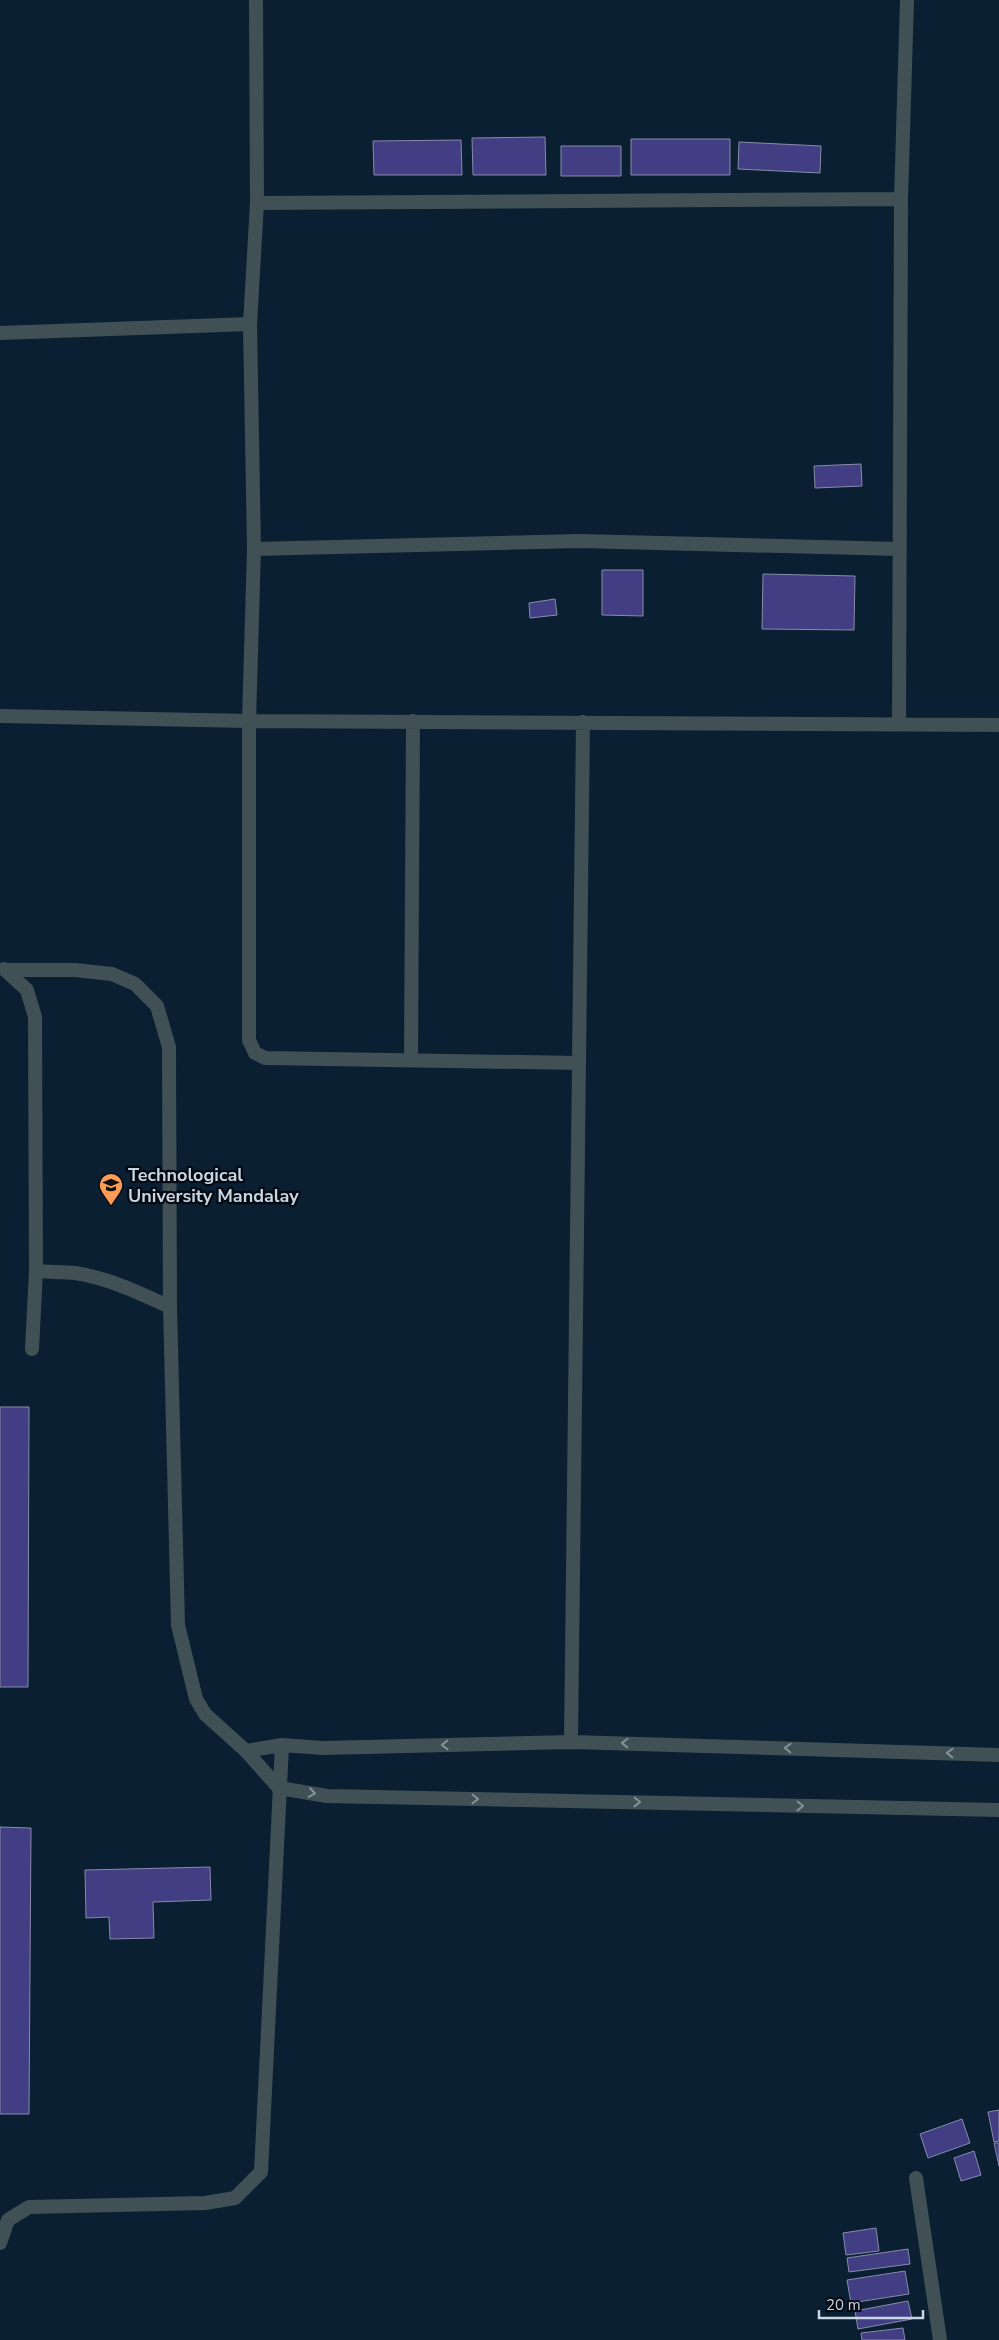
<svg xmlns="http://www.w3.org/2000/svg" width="999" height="2340" viewBox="0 0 999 2340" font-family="'Nunito Sans',sans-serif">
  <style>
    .building { fill: #413e83; stroke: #888ba9 }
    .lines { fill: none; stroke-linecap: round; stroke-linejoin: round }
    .service { stroke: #415054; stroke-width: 14 }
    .minor { stroke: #415054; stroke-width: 14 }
    .oneway { stroke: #84929b }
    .labels { text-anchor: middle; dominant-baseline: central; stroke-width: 4.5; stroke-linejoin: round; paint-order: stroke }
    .poi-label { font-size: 18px; font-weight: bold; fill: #c8d5e2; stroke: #030911; text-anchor: start }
  </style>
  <rect width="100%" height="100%" fill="#0a1f32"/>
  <path class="building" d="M545,137L546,175H473L472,138Z
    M631,139H730V175H631Z
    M461,140L462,175H374L373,141Z
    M739,142L821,146L820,173L738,169Z
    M561,146H621V176H561Z
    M861,464L862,486L815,488L814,466Z
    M602,570H643V616L602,615Z
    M763,574L855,576L854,630L762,629Z
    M555,599L557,615L530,618L529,603Z
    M0,1407H29L28,1687H0Z
    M0,1827L31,1828L29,2114H0Z
    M210,1867L211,1900L153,1902L154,1938L110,1939L109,1917L86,1918L85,1870Z
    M999,2110V2141L994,2142L988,2112Z
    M962,2119L970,2143L928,2158L920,2134Z
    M994,2143H999V2166Z
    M974,2151L981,2175L961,2181L954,2158Z
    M876,2228L879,2251L846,2255L843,2233Z
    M908,2249L910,2264L849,2272L847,2258Z
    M905,2271L909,2294L851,2303L847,2280Z
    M908,2301L912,2319L858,2329L855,2311Z
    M903,2328L905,2340H862L861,2333Z"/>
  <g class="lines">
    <path class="service" d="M0,333L250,324
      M4,969L27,990L35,1017L36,1271L32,1349
      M6,970H75L112,974L135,984L157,1006L169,1047L170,1307L178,1625L196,1699L205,1714L246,1751L279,1788L327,1796L999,1810
      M36,1271C48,1272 62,1272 75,1273C109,1278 139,1293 170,1307
      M246,1751L282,1745L323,1748L571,1742L999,1755
      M0,2243L8,2220L29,2207L205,2203L235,2198L261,2172L282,1745"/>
    <path class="minor" d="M256,0L257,203L250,324L254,549L249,721V1040L255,1053L265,1058L579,1063
      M257,203L901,199
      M254,549L579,541L899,549
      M0,716L249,721L999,725
      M899,724L901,199L907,0
      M411,1060L413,721
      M571,1742L583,722
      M916,2178L940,2340"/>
  </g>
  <defs><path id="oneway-chevron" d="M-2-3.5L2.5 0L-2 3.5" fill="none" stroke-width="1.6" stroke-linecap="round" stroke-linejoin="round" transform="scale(1.25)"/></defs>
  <g class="oneway">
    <use href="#oneway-chevron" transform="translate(625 1743) rotate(-178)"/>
    <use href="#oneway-chevron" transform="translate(445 1745) rotate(178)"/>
    <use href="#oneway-chevron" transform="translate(788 1748) rotate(-178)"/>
    <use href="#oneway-chevron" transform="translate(950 1753) rotate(-178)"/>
    <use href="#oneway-chevron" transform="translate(312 1793) rotate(9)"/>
    <use href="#oneway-chevron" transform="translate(475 1799) rotate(1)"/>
    <use href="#oneway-chevron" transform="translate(637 1802) rotate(1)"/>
    <use href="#oneway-chevron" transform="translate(800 1806) rotate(1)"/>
  </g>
  <defs>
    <g id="university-pin" transform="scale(1.25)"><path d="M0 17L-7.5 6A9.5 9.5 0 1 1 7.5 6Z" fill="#fd9c55" stroke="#030911"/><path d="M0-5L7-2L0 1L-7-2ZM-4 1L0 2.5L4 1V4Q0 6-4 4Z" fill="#111"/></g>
  </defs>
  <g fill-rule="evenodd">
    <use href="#university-pin" x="111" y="1185"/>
  </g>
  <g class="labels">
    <g class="poi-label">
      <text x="128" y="1175">Technological<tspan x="128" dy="21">University Mandalay</tspan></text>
    </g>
  </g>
  <path d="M819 2310v8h104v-8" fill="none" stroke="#c8d5e2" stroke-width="2.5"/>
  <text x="826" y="2310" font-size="15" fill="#c8d5e2" stroke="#030911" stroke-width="4" paint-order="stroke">20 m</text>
</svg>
